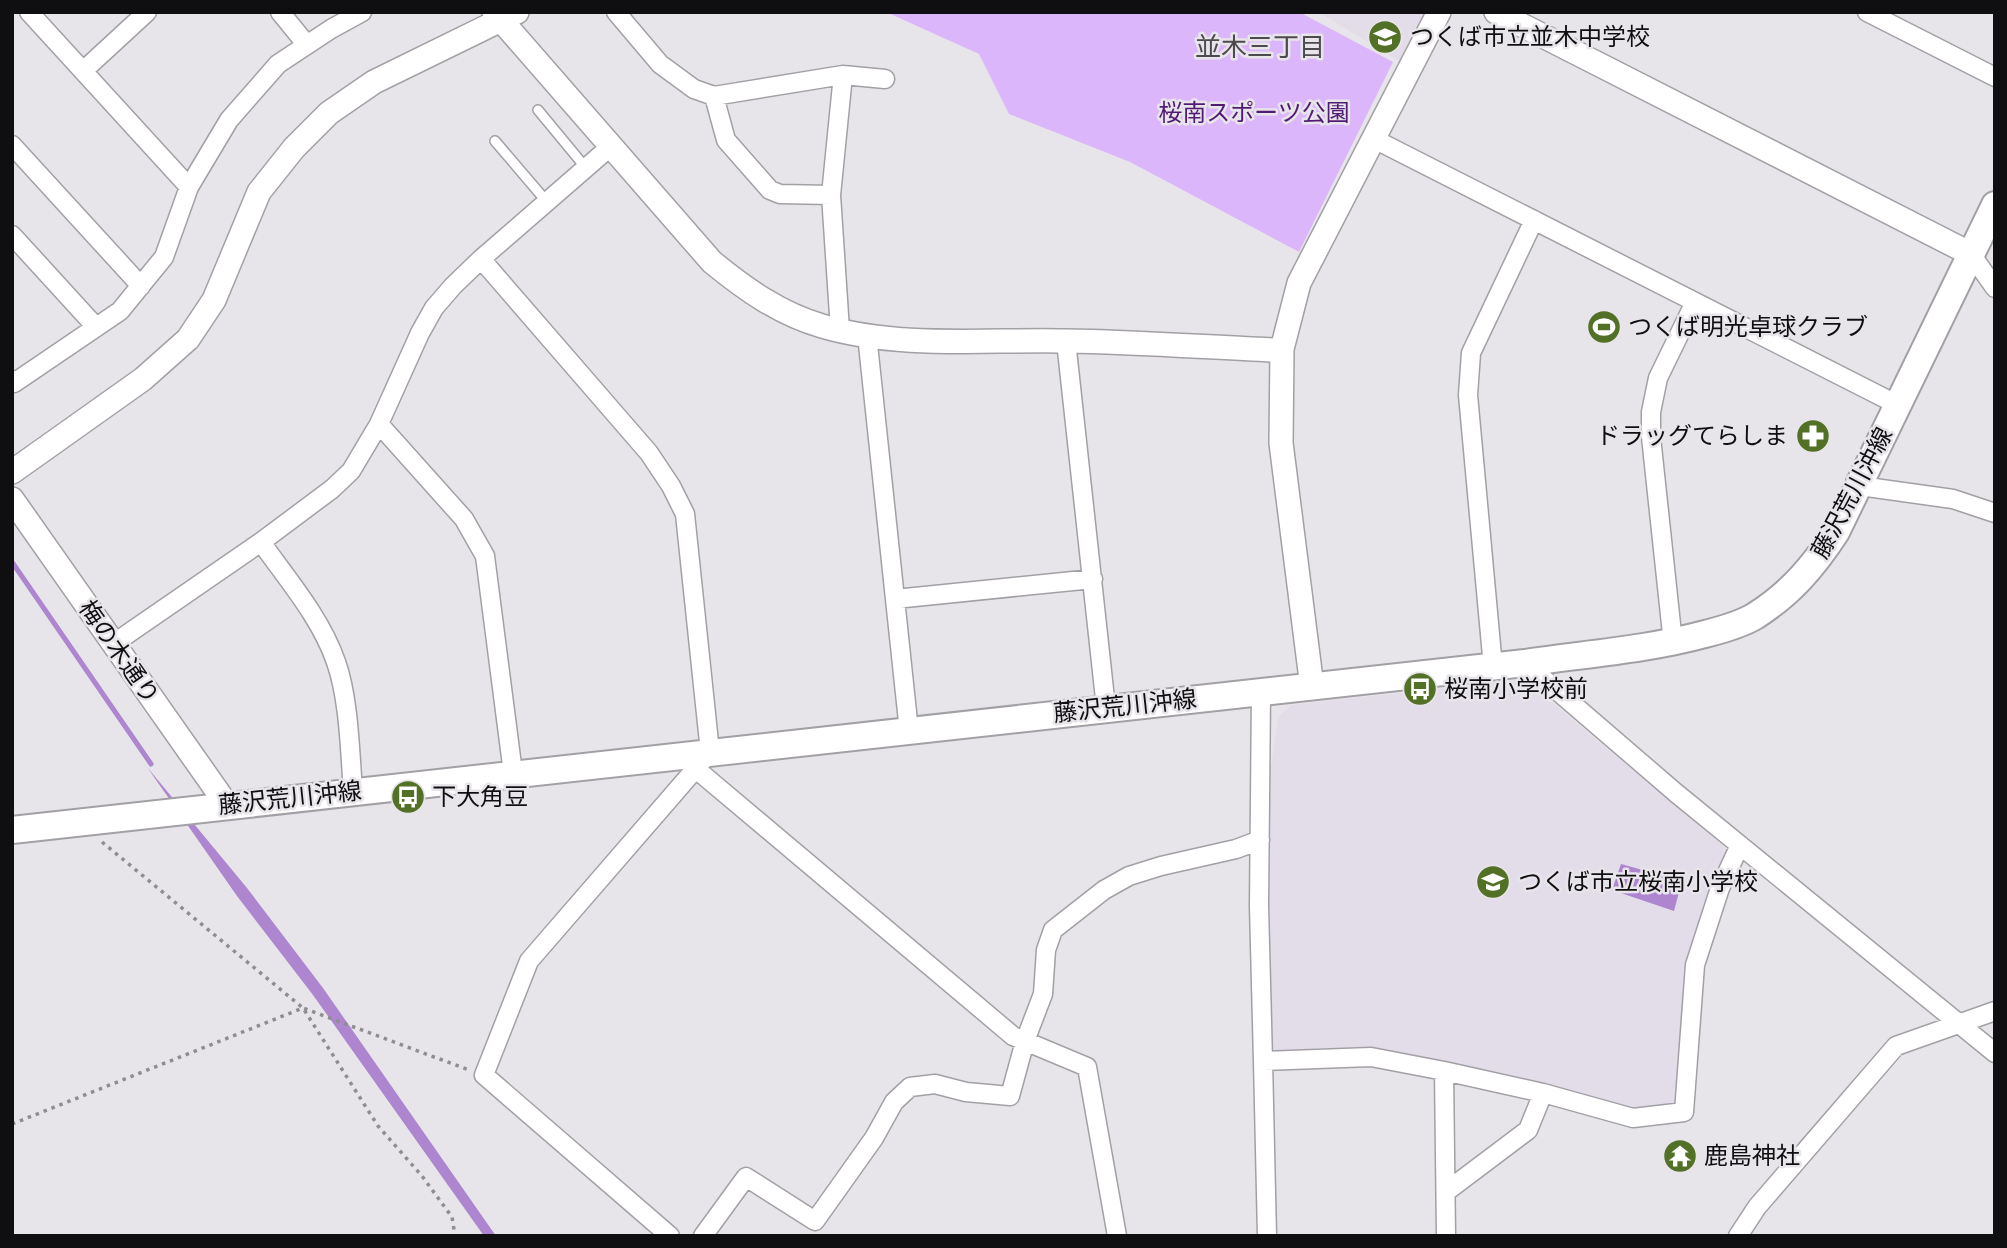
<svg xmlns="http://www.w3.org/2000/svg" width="2007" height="1248" viewBox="0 0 2007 1248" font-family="'Fira Sans Condensed','Noto Sans JP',sans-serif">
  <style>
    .built { fill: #e3dce9 }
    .green { fill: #dbb6fb }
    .water { fill: #ae85cf }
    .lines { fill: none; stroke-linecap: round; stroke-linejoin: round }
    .stream { stroke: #ae85cf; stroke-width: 5 }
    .service-casing { stroke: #a3a0a5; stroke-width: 12 }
    .minor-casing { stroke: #a3a0a5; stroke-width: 21 }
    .tertiary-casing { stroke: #a3a0a5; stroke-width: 26 }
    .secondary-casing { stroke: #a3a0a5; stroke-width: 30 }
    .path { stroke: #8f8d91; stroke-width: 3.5; stroke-dasharray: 3.5 5; stroke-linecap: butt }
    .service { stroke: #fff; stroke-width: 9 }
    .minor { stroke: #fff; stroke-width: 18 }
    .tertiary { stroke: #fff; stroke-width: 23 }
    .secondary { stroke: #fff; stroke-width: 26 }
    .labels { text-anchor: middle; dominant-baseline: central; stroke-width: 5; stroke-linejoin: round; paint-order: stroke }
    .poi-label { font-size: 24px; fill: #0f0e10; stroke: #e8e5ea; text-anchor: start }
    .park-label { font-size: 24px; fill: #511b73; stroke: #e8e5ea }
    .street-label { font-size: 24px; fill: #0f0e10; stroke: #e8e5ea }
    .neighbourhood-label { font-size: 26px; fill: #4c4a4e; stroke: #e8e5ea }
  </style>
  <rect width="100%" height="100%" fill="#e8e5ea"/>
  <path class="built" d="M1318,12H1423L1399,61Z
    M1520,680L1532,686L1726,848V862L1709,902L1679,1102L1673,1109L1633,1112L1467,1068L1276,1057L1271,1051L1268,788L1278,718L1290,705Z"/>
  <path class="green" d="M886,12H1299L1393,62L1299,252L1130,162L1009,114L979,54Z"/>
  <path class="water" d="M147,767L247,888L323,988L496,1236H484L313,995L237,896Z
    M1621,864L1682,881L1674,911L1612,890Z"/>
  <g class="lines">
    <path class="stream" d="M12,562L151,764"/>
    <g class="service-casing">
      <path id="service" d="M538,110L586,168
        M495,141L547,202"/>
    </g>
    <g class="minor-casing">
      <path id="minor" d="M29,12L189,187
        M280,12L307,45
        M616,12L660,64L694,89L714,96L843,75L885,79
        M1867,12L1995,77
        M83,71L147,12
        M714,96L726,140L770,190L780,194L831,195
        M1374,139L1898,405
        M12,145L141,286
        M12,235L96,327
        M1971,254L1995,288
        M481,259L649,453L671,486L685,514L710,752L529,961L484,1075L670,1236
        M840,330L831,195L843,75
        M867,335L909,731
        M1066,341L1106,708
        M12,380L14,383L120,311L164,257L189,187L229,120L278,64L331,29L362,12
        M379,424L464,519L485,556L513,773
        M1860,486L1953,499L1995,513
        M261,542C287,579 321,618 336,662C349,698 350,753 353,791
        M895,599L1093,579
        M1673,643L1651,437V412L1658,378L1695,302
        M113,644L261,542L332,489L351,471L379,424L420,333L434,308L453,286L481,259L610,147
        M1525,663L1676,793L1995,1053
        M1493,667L1468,395L1471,353L1534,220
        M1261,692L1259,906L1263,1061L1371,1057L1444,1071L1446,1236
        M696,769L1013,1036L1087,1067L1117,1236
        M1263,1061L1267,1236
        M1444,1071L1543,1093
        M1447,1191L1528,1130L1543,1093L1633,1118L1684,1112L1695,965L1720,888L1740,845
        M703,1236L746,1177L815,1221L874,1138L894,1102L910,1087L935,1084L966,1092L1010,1096L1025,1041L1043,994L1046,950L1053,930L1104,890L1129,876L1161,866L1236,849L1260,840
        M1738,1236L1757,1207L1896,1046L1995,1011"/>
    </g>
    <g class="tertiary-casing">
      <path id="tertiary" d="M494,12L712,262C745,289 780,314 822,326C900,349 986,339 1066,341C1135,342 1204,347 1273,350L1282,349
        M1496,12L1971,254
        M12,472L143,379L188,339L214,300L259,192L294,148L329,113L374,82L517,12
        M12,499L227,805
        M1312,687L1281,443L1282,349L1299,283L1439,12"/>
    </g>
    <g class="secondary-casing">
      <path id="secondary" d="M12,830L1525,663C1585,654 1646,650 1705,634C1721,630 1740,625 1755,616C1791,593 1813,567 1836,532L1995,205"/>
    </g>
    <path class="path" d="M102,842L303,1008L378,1126L422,1176L452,1217L455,1236
      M12,1124L303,1008L469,1070"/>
    <use href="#service" class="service"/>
    <use href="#minor" class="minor"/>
    <use href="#tertiary" class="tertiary"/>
    <use href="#secondary" class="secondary"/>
  </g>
  <defs>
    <g id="school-disc" transform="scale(1.75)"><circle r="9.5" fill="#527127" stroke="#e8e5ea"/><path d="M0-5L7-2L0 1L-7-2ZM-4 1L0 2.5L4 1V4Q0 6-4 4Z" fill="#fff"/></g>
    <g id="stadium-disc" transform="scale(1.75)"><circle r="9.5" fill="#527127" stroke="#e8e5ea"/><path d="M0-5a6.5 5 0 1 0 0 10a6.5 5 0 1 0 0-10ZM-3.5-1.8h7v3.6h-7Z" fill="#fff"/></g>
    <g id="pharmacy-disc" transform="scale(1.75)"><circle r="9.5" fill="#527127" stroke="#e8e5ea"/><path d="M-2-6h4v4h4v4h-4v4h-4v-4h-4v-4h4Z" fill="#fff"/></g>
    <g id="bus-disc" transform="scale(1.75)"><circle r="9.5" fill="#527127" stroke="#e8e5ea"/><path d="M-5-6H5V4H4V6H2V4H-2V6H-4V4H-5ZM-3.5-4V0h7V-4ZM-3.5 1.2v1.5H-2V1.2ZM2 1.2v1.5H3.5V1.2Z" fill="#fff"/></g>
    <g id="temple-disc" transform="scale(1.75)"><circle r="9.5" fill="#527127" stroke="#e8e5ea"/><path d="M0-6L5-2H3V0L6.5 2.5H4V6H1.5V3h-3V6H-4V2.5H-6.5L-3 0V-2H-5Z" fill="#fff"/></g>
  </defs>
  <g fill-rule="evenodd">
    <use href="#school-disc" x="1385" y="37"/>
    <use href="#stadium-disc" x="1604" y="327"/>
    <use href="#pharmacy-disc" x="1813" y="436"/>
    <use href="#bus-disc" x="1420" y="689"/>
    <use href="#bus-disc" x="408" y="797"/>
    <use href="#school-disc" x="1493" y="882"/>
    <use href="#temple-disc" x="1680" y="1156"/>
  </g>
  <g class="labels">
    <g class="poi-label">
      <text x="1410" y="37">つくば市立並木中学校</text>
      <text x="1628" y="327">つくば明光卓球クラブ</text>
      <text x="1788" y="436" text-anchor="end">ドラッグてらしま</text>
      <text x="1444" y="689">桜南小学校前</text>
      <text x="432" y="797">下大角豆</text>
      <text x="1518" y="882">つくば市立桜南小学校</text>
      <text x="1704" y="1156">鹿島神社</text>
    </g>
    <g class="park-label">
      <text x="1254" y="113">桜南スポーツ公園</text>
    </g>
    <g class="street-label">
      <text transform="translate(1852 493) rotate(-62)">藤沢荒川沖線</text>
      <text transform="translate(119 652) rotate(55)">梅の木通り</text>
      <text transform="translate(1125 706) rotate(-6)">藤沢荒川沖線</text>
      <text transform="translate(290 798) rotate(-6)">藤沢荒川沖線</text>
    </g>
    <g class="neighbourhood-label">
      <text x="1260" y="47">並木三丁目</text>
    </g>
  </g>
  <rect width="2007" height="1248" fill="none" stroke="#0f0e10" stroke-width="28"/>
</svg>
